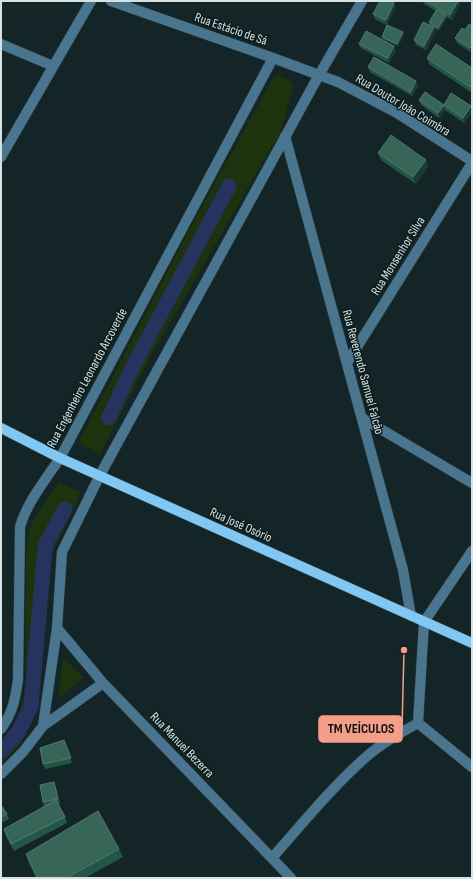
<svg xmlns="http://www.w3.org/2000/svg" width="473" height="879" viewBox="0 0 473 879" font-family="'Sofia Sans Condensed',sans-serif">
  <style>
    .green { fill: #1d330e }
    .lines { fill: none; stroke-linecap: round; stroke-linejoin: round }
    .canal { stroke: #26335f; stroke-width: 15 }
    .minor-casing { stroke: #2f3f41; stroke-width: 11 }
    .major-casing { stroke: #2f3f41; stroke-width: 11 }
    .minor { stroke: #4a758f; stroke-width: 10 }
    .major { stroke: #80c7f3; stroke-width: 10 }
    .wall { fill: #245647 }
    .shaded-wall { fill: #163c33 }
    .building { fill: #376557; stroke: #50796d }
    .labels { text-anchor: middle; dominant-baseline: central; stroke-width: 3; stroke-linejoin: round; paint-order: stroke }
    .street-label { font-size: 13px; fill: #d6e1e1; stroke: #0a1c1d }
    .leader { fill: none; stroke: #f49e89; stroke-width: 1.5 }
    .callout-dot { fill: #f49e89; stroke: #0a1c1d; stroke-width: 1.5 }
    .callout { fill: #f49e89; stroke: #f49e89; stroke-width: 1.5 }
    .callout-label { font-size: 14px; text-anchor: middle; font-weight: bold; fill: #111 }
  </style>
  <rect width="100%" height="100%" fill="#142527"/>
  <path class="green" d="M276,76H280L291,81L294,86L279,136L272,146L149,359L100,454H98L79,442L194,221L272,80Z
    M59,482L81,492L51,556L49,566L35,709L26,735L17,749L1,763V745L11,731L19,716L24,695L26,678V555C27,545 28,536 31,527C36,513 50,495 59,482Z
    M63,657L84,678L58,699Z"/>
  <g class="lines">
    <path class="canal" d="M109,418L129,374L229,186
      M1,752L19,731L31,706L44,559L46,543L65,509"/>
    <g class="minor-casing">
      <path id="minor" d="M111,1L273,58L338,82L397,113L472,161
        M1,44L53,66
        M285,136L403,570L411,616
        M1,157L91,1
        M347,363L472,163
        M362,418L472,483
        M57,628L103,683L291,878
        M418,723L424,622L472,551
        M418,723L472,767
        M43,726L103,683
        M1,729C13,712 15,700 18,680L20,527C27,502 46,479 60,458L273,58
        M1,774L23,752L43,726L57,628L62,552L100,475L319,75L362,1
        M272,858C302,824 332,787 366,757C382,743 400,733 418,723"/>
    </g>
    <g class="major-casing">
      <path id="major" d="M1,428L60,458L472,643"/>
    </g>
    <use href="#minor" class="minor"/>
    <use href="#major" class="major"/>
  </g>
  <path class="wall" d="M423,1H459L460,4L452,20L447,17L439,31L430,25L429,22L436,11L424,4Z
    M394,3L396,7L387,25L375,19L373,14Z
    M434,27L435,32L426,50L416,45L414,40Z
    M465,30L472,53L457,43L455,38Z
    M403,32L404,35L398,46L383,39L382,37Z
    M359,44L396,51L389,63L361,48Z
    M427,58L472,68V93L429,64Z
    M368,67L418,86L412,96L370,72Z
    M419,100L444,105L471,106L472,112L464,123L445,110L439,118L421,105Z
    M378,153L426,160L428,167L416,184L381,160Z
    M64,740L72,763L45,769L43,764Z
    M56,787L60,804H58L65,817L67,823L14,851L6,836L4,829L44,806L43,802Z
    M1,805L7,814L9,819L1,823Z
    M119,849L123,857L85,878H36L29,863L26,854Z"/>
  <path class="shaded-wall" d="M458,1H459L460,4L452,20L450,15Z
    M394,3L396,7L387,25L386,20Z
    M446,15L447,17L439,31L438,28Z
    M434,27L435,32L426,50L424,46Z
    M403,32L404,35L398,46L397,44Z
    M472,45V53L470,48Z
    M394,46L396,51L389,63L388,58Z
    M416,81L418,86L412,96L411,92Z
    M444,105L445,110L439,118L438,113Z
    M471,106L472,112L464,123L463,118Z
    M426,160L428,167L416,184L413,177Z"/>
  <path class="building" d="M380,1H391L394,3L386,20L373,14Z
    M426,1H458L450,15Z
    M437,9L446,15L438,28L429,22Z
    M423,22L434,27L424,46L414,40Z
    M469,24L472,26V45L470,48L455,38L462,28L465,30Z
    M387,25L403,32L397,44L382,37Z
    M366,31L394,46L388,58L359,44Z
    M436,44L472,68V85L470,87L427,58Z
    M374,57L416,81L411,92L368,67Z
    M425,92L444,105L451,93L471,106L463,118L444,105L438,113L419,100Z
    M391,135L426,160L413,177L378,153Z
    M64,740L71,758L43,764L40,748Z
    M54,782L58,799L43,802L40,785Z
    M56,800L65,817L11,844L4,829Z
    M1,805L7,814L1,817Z
    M98,811L119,849L66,878H38L26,854Z"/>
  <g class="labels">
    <g class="street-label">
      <text transform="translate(231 29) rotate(19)">Rua Estácio de Sá</text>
      <text transform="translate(403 105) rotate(31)">Rua Doutor João Coimbra</text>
      <text transform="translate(398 256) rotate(-58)">Rua Monsenhor Silva</text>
      <text transform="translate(363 372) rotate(75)">Rua Reverendo Samuel Falcão</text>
      <text transform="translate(87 378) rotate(-62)">Rua Engenheiro Leonardo Arcoverde</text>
      <text transform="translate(241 525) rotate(24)">Rua José Osório</text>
      <text transform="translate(182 745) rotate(46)">Rua Manuel Bezerra</text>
    </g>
  </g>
  <path class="leader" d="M404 650L402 729"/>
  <circle class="callout-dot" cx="404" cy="650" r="4"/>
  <rect class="callout" x="319" y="716" width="83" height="26" rx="4"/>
  <g class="callout-label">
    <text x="361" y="733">TM VEÍCULOS</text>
  </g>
  <rect width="473" height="879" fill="none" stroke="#d6e1e1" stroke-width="4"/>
</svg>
